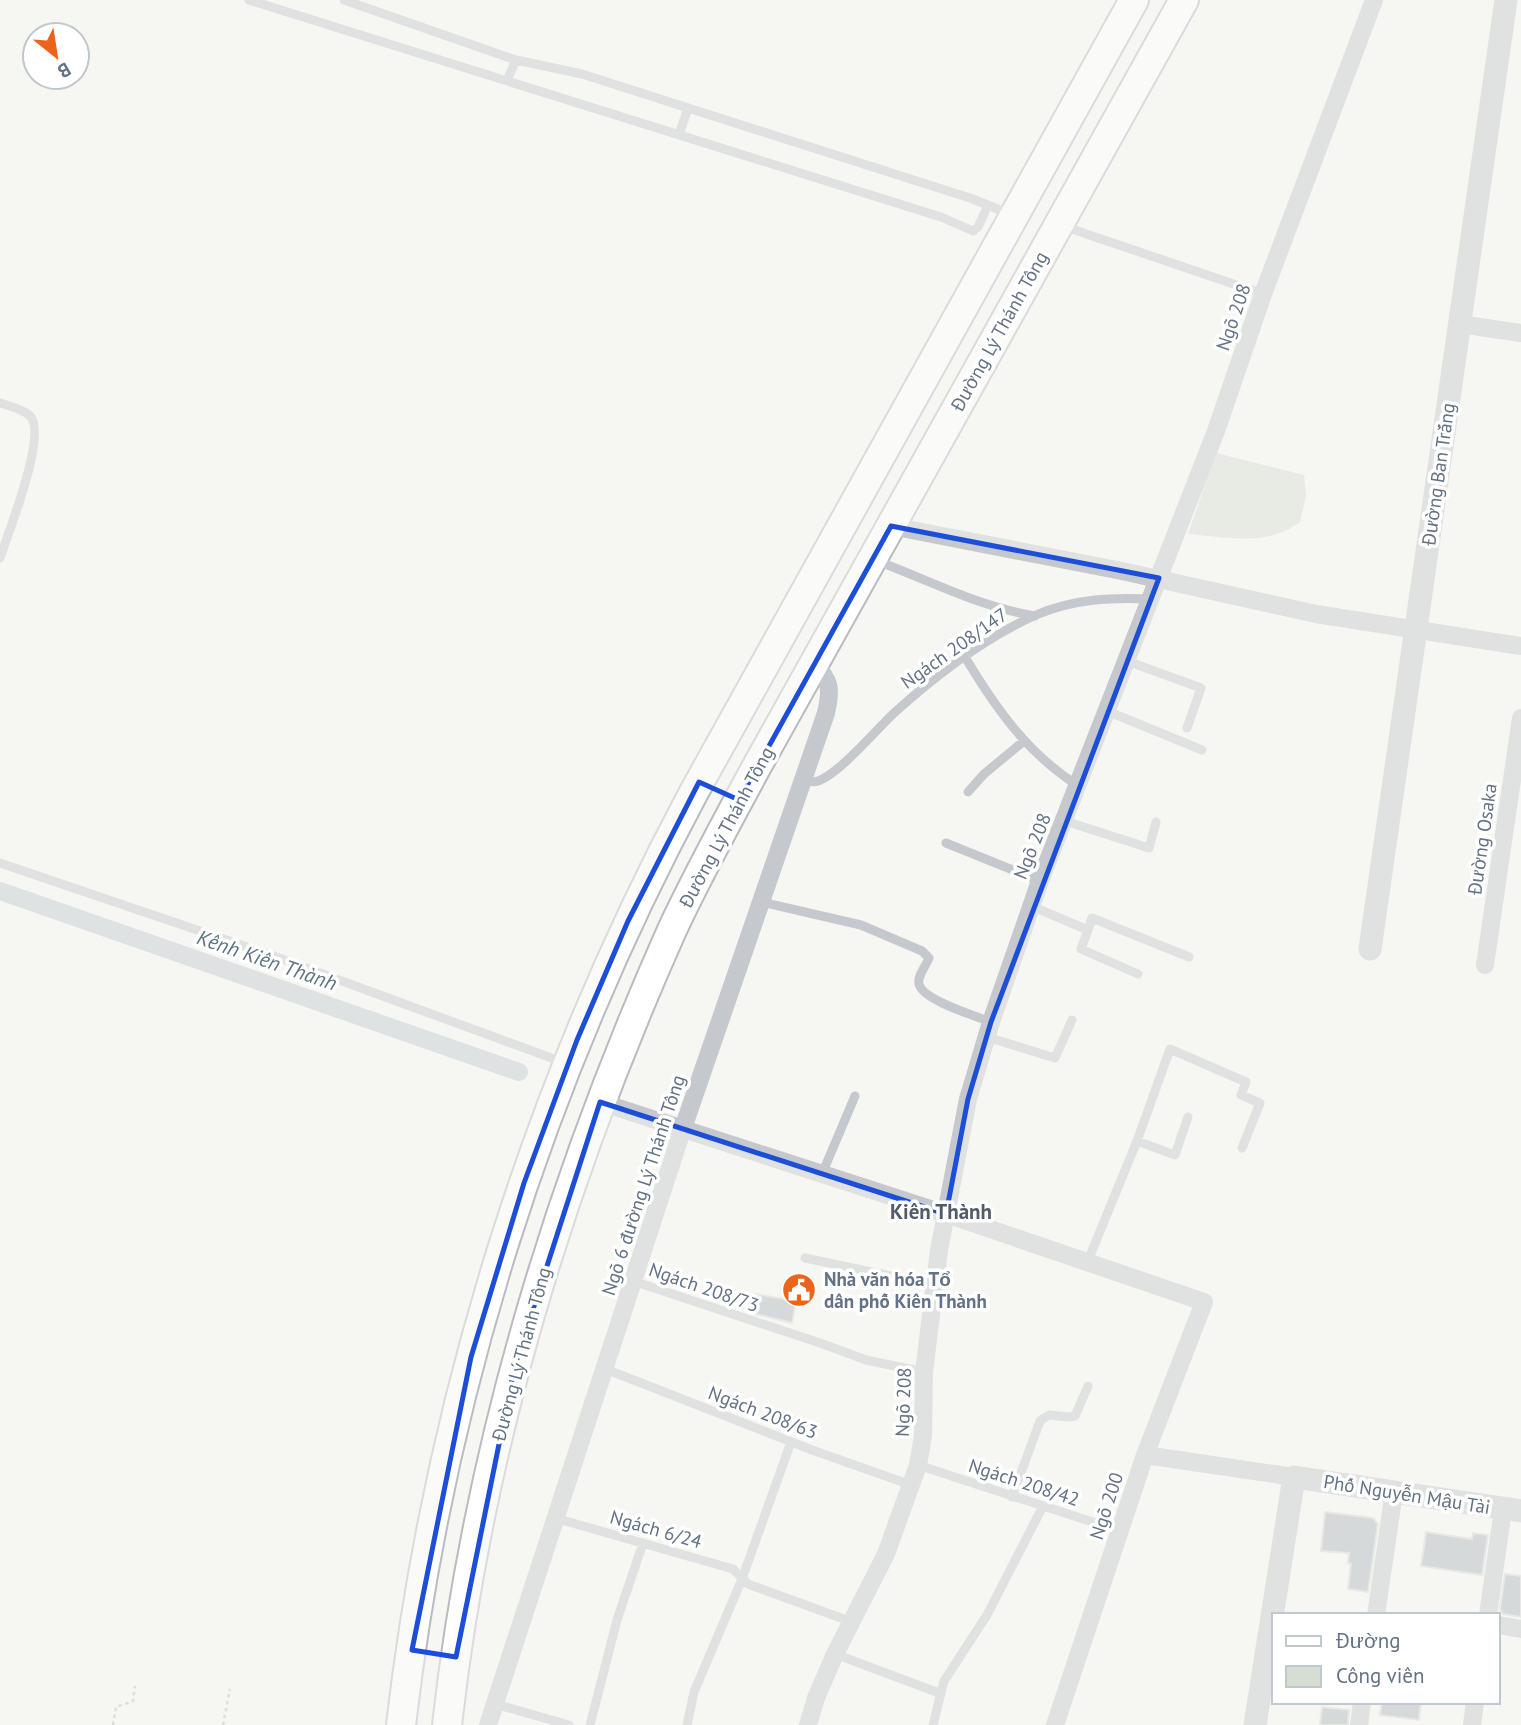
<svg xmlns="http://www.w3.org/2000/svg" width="1521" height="1725" viewBox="0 0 1521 1725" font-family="'PT Sans',sans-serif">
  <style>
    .green { fill: #d6ded3 }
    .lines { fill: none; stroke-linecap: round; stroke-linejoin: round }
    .canal { stroke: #c1cad0; stroke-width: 18 }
    .building { fill: #b0b6bd; stroke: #d7d7d5; stroke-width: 2 }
    .primary-casing { stroke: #b8bbc0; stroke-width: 32 }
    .path { stroke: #bfc0c3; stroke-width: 2.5; stroke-dasharray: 3.5 3.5; stroke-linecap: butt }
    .service { stroke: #c5c8cc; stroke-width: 9 }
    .minor { stroke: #c5c8cc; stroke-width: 18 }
    .tertiary { stroke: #c5c8cc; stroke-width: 23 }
    .primary { stroke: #fff; stroke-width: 28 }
    .marked { fill: none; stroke: #1d4ed8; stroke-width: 5; stroke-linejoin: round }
    .labels { text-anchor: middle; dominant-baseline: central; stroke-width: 7; stroke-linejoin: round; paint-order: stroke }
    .street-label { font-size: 19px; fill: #637285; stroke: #fff }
    .poi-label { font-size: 19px; font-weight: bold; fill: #637285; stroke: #fff; text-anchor: start }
    .water-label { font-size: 21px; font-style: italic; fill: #5f7482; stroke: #fff }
    .neighbourhood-label { font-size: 21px; font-weight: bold; fill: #525c69; stroke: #fff }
  </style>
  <rect width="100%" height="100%" fill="#f6f6f2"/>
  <path class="green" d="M1216,453L1304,475L1306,496L1300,522C1268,547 1225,537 1188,534Z"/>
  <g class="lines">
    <path class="canal" d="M0,891L519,1072"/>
  </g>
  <path class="building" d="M755,1294L796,1301L792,1323L752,1313Z
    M1325,1512L1373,1518L1378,1524L1368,1592L1348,1589L1351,1564L1348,1563L1349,1553L1321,1551Z
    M1426,1532L1472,1539L1473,1533L1488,1535L1482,1575L1421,1566Z
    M1505,1574L1521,1576V1617L1503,1614L1500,1609Z
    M1382,1702H1421L1419,1720L1380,1715Z
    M1322,1707L1349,1710L1348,1725H1320Z"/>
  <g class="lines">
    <g class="primary-casing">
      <path id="primary" d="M401,1725C439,1399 539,1081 694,792L1134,0
        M447,1725C478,1450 559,1183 672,930C698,874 728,820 757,766L1184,0"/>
    </g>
    <path class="path" d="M113,1725L116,1707L133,1701L135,1686
      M223,1725L230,1689"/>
    <path class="service" d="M249,0L941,217L973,231L978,227L988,205
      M344,0L516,60
      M507,80L516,60L582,74L973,199L1012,215
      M679,135L688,108
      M1063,226L1263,294
      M0,403C9,406 23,409 30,416C48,434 8,533 0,558
      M877,561C929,580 979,607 1035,616
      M965,657C995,707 1027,753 1077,785
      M1127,661L1201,688L1187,728
      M1107,711L1202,750
      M803,780C808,781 813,783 818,781C840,773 876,730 894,713C936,675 984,638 1036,615C1073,599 1112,597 1151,599
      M968,792L984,774L1024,741
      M1065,821L1149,848L1156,822
      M946,843L1040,881
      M0,863L271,955L565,1063
      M761,902L861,925L922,951L929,958C926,966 917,976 919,984C922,1000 976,1016 991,1022
      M1031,906L1088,930L1092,918L1189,957
      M1088,930L1081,949L1138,974
      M987,1037L1055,1058L1072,1020
      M1137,1141L1175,1155L1188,1117
      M822,1174L855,1096
      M805,1258L934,1285
      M1087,1263L1137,1141L1170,1049L1246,1082L1241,1095L1260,1103L1242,1148
      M633,1281L823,1344L866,1360L924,1372
      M603,1368L812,1450L911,1485
      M918,1465L1120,1531
      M1012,1497L1040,1421L1049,1415L1069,1417L1075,1416L1088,1386
      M555,1518L733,1569L748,1584L852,1622
      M835,1654L939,1693
      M495,1704L569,1725
      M590,1725L617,1620L643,1543
      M687,1725L694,1692L742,1579L791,1442
      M933,1725L944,1681L987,1615L1042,1508"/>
    <path class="minor" d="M1460,324L1521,333
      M891,526L1122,571L1316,614L1521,646
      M1485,965L1521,718
      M600,1102L946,1214L1204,1302L1145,1455L1055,1725
      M1145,1455L1294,1477
      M1376,1615L1394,1492
      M1488,1615L1503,1509
      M1498,1625L1521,1629
      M488,1725L679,1140L826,713C832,686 830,683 814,662
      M808,1725L816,1698L835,1654L886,1554L918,1465L923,1436L924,1372L939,1250L968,1099L991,1022L1040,881L1216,431L1263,294L1374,0
      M1359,1725L1362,1702
      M1472,1725L1475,1702"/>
    <path class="tertiary" d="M1370,949L1506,0
      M1255,1725L1294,1477L1521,1511"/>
    <use href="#primary" class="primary"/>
  </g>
  <path d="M0 0H1521V1725H0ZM891,526L1159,578L991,1022L968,1099L946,1214L600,1102L515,1365L456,1657L412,1650L471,1357L524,1183L577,1040L628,921L699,782L739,800Z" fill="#f6f6f2" fill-opacity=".55" fill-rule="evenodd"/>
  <path class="marked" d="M891,526L1159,578L991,1022L968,1099L946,1214L600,1102L515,1365L456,1657L412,1650L471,1357L524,1183L577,1040L628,921L699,782L739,800Z"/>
  <defs>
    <g id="civic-disc" transform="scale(1.75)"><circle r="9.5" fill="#ec631c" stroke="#fff"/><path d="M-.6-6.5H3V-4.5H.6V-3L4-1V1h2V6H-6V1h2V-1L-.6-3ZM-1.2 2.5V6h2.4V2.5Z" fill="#fff"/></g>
  </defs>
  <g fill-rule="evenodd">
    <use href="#civic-disc" x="799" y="1290"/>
  </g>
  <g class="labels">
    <g class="street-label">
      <text transform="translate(1233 317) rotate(-71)">Ngõ 208</text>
      <text transform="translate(999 331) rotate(-61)">Đường Lý Thánh Tông</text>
      <text transform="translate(1438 474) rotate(-82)">Đường Ban Trắng</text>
      <text transform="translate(954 648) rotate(-35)">Ngách 208/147</text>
      <text transform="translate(726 827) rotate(-62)">Đường Lý Thánh Tông</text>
      <text transform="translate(1482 839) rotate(-82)">Đường Osaka</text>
      <text transform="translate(1032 846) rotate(-68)">Ngõ 208</text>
      <text transform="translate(643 1185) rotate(-72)">Ngõ 6 đường Lý Thánh Tông</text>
      <text transform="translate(704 1287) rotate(19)">Ngách 208/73</text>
      <text transform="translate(521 1354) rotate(-75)">Đường Lý Thánh Tông</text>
      <text transform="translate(903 1402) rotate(-88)">Ngõ 208</text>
      <text transform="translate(763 1412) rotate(21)">Ngách 208/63</text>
      <text transform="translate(1024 1482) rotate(18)">Ngách 208/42</text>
      <text transform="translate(1407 1494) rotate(9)">Phố Nguyễn Mậu Tài</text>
      <text transform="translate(1106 1506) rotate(-72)">Ngõ 200</text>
      <text transform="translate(656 1529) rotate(16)">Ngách 6/24</text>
    </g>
    <g class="poi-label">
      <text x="824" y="1279">Nhà văn hóa Tổ<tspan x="824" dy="22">dân phố Kiên Thành</tspan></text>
    </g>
    <g class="water-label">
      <text transform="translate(267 960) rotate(19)">Kênh Kiên Thành</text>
    </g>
    <g class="neighbourhood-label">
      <text x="941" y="1211">Kiên Thành</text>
    </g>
  </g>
  <rect x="1272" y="1613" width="228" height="91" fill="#ffffff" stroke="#c1c7ce" stroke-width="2"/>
  <rect x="1286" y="1636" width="35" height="10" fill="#ffffff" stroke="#c1c7ce" stroke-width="2"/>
  <text x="1336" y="1648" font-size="21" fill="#637285">Đường</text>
  <rect x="1286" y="1666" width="35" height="21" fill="#d6ded3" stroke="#c1c7ce" stroke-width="2"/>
  <text x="1336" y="1683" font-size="21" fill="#637285">Công viên</text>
  <g transform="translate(56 56) rotate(150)"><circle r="33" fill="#ffffff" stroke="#c1c7ce" stroke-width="2"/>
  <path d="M0-5L12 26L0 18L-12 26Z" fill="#ec631c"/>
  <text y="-10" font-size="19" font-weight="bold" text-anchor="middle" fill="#637285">B</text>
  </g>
</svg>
